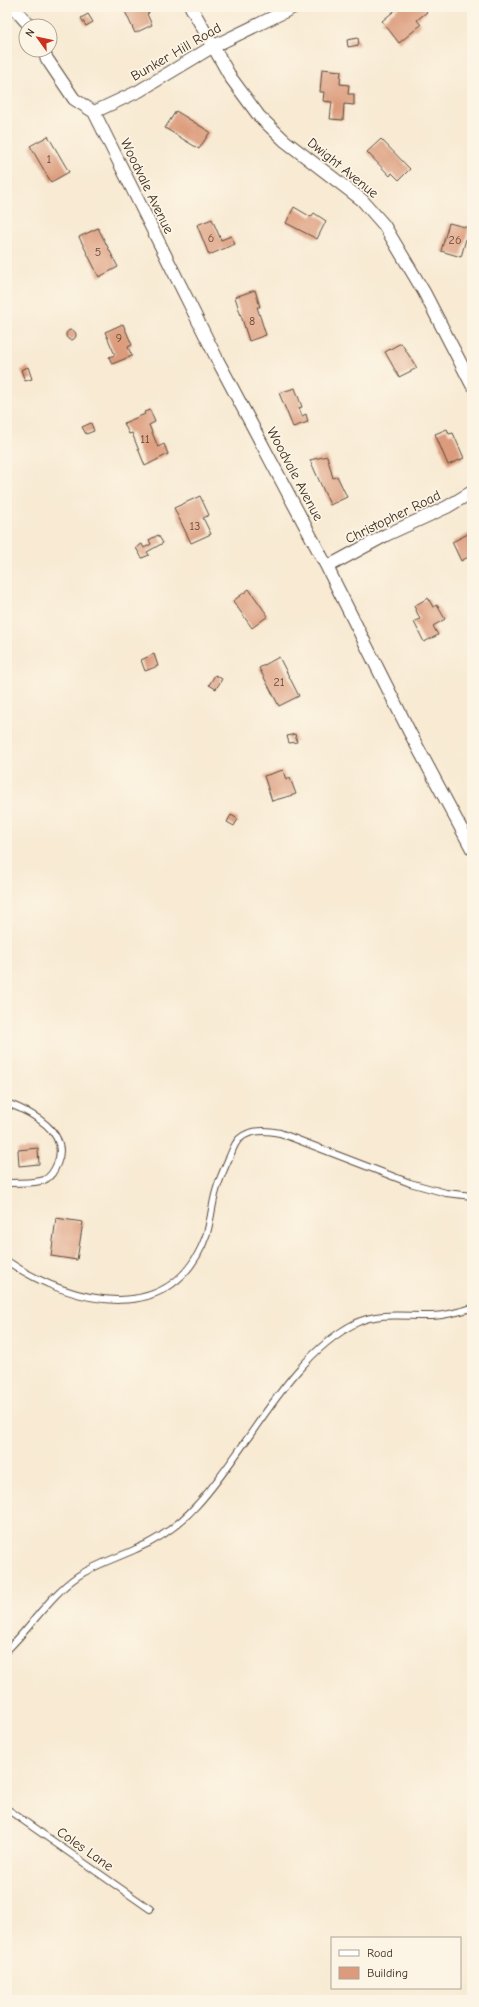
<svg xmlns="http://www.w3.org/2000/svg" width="479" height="2007" viewBox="0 0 479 2007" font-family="'Comic Neue',sans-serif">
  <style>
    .building { fill: #dc9b7c }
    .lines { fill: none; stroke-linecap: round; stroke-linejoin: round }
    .service-casing { stroke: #574739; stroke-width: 8 }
    .minor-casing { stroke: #574739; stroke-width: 14 }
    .service { stroke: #fff; stroke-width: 6 }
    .minor { stroke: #fff; stroke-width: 12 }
    .labels { text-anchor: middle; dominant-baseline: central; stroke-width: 3.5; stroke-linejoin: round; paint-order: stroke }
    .number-label { font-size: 12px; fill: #634636 }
    .street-label { font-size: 14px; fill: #3b2a1e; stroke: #fcf5e5 }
  </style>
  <rect width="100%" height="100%" fill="#fcf5e5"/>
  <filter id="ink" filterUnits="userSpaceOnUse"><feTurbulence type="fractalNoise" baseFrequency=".025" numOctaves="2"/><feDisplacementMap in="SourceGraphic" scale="8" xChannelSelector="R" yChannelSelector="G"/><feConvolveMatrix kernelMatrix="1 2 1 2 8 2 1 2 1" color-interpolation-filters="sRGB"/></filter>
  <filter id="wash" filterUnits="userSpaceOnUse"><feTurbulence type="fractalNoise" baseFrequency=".012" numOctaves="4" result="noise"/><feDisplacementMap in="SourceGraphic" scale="16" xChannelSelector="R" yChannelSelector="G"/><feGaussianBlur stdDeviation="0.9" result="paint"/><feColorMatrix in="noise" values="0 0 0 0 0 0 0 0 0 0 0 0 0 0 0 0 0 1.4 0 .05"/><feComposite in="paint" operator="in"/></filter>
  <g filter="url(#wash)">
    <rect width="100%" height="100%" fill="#f8ead3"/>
    <g id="blocks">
      <path class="building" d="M123,7H146L149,13L147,14L152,25L135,33Z
        M399,7H423L427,12L417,20L421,25L399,43L382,21Z
        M88,14L93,22L86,26L81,18Z
        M358,38L359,45L348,47L347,40Z
        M322,69L341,71L340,84L349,85L348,94H354V105L344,104L343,120L330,119L332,102L323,101L324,92H320Z
        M176,111L210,132L199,149L165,128Z
        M48,136L69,172L51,182L30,146Z
        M381,139L410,169L399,180L392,173L390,176L367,152Z
        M294,207L311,217L314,213L326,221L317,239L286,223Z
        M212,219L221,240L231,236L235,244L209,255L197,225Z
        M449,223L469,228L461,257L441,251Z
        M98,228L118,267L99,277L79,237Z
        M255,290L260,307H257L266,335L249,341L235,297Z
        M123,324L132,345L128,347L132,356L112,364L109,357L115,355L105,332Z
        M66 335a5 5 0 1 1 10 0a5 5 0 1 1-10 0Z
        M401,343L417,368L399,377L385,352Z
        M28,367L32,379L25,381L21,370Z
        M295,388L302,407L299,408L302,416L306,414L308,422L293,427L279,393Z
        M150,410L155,422L149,425L158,447L164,444L168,454L145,466L132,433L129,434L124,423L145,414L144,412Z
        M91,423L94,431L86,434L82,427Z
        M447,429L449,434L453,433L464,458L448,465L435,434Z
        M327,456L333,478L337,476L347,497L330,505L310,460Z
        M200,496L209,515L203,518L211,534L191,543L174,508Z
        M472,532V555L461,561L452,542Z
        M158,535L163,543L147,552L149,555L142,558L136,548L142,544L144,548L151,544L149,540Z
        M249,589L268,616L252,628L233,601Z
        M428,598L433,607L437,605L445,619L433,626L438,635L424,642L414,622L420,619L414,606Z
        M154,654L158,666L145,671L141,660Z
        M279,657L299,696L279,706L259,668Z
        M215,675L222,679L216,689L209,685Z
        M295,734L297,742L289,743L287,736Z
        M283,770L286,780L290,778L296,794L272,801L264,776Z
        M231,815L238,819L234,826L227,822Z
        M38,1148L39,1164L19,1166L18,1150Z
        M56,1218L83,1222L77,1260L51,1256Z"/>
    </g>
  </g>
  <g filter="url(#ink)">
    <use href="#blocks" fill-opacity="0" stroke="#574739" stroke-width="1"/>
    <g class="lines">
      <g class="service-casing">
        <path id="service" d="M7,1103C31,1112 71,1132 57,1164C54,1171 51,1177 44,1180C34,1184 18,1182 7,1183
          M7,1261C73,1306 175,1329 207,1233C211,1219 212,1205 216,1191C219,1180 224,1169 229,1158C232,1152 234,1144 239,1139C250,1129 266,1130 280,1133L410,1183L446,1193L472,1196
          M7,1650C32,1626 49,1596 78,1576C96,1564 117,1558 136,1549C160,1539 180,1524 197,1505C248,1450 288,1357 356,1323C381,1311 407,1317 433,1316C447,1315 459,1312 472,1308
          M7,1809L150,1909"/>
      </g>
      <g class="minor-casing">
        <path id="minor" d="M13,7L30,26
          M191,7L231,78L259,116L285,141L362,200L384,225L424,292L472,385
          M43,50L47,59L74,99L94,112
          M94,112L218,361L327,567L410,733L472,849
          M94,112L139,91L212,47L294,7
          M327,567L386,535L447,507L472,492"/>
      </g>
      <use href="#service" class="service"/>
      <use href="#minor" class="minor"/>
    </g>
  </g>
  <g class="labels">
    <g class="number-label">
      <text x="49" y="159">1</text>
      <text x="211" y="238">6</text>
      <text x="455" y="240">26</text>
      <text x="98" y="252">5</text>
      <text x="252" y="321">8</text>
      <text x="119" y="338">9</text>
      <text x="145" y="439">11</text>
      <text x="195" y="526">13</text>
      <text x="279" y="682">21</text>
    </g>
    <g class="street-label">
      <text transform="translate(176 52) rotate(-30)">Bunker Hill Road</text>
      <text transform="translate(343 168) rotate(39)">Dwight Avenue</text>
      <text transform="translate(147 186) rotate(64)">Woodvale Avenue</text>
      <text transform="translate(295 474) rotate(62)">Woodvale Avenue</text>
      <text transform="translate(393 517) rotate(-26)">Christopher Road</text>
      <text transform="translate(85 1849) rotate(35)">Coles Lane</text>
    </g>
  </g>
  <rect width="479" height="2007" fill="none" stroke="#fcf5e5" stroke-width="24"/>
  <rect x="331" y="1937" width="130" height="52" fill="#fcf5e5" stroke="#afa495"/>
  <rect x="339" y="1950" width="20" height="6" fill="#ffffff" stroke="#afa495"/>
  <text x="367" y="1957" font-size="12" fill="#3b2a1e">Road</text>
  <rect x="339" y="1967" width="20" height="12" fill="#dc9b7c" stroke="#afa495"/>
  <text x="367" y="1977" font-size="12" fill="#3b2a1e">Building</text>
  <g transform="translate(38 38) rotate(303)"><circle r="19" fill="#fcf5e5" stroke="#afa495"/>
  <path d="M0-3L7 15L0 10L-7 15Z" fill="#c8321e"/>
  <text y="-6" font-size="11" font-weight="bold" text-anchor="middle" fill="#3b2a1e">N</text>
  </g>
</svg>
